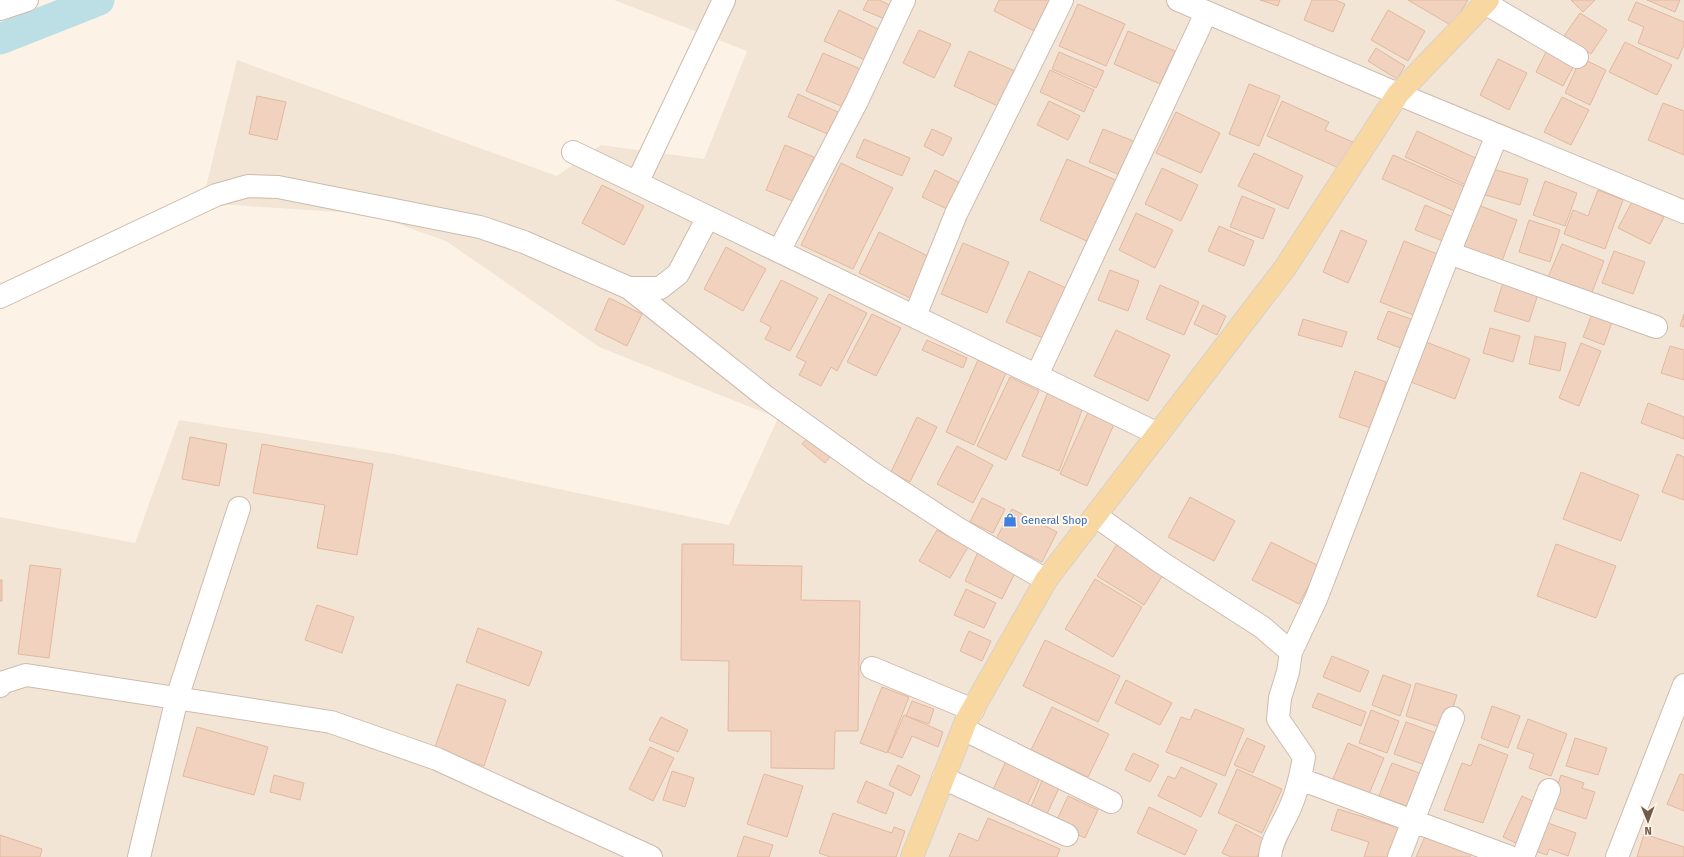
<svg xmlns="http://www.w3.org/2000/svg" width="1684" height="857" viewBox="0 0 1684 857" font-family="'Fira Sans',sans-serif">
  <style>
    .residential { fill: #f3e5d5 }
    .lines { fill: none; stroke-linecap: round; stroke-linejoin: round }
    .canal { stroke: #bbdfe5; stroke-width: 31 }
    .building { fill: #f0d2be; stroke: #e3b89f }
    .minor-casing { stroke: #cdbbad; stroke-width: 24 }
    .major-casing { stroke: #d8d1cd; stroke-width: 24 }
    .minor { stroke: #fff; stroke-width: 22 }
    .major { stroke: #f8d7a1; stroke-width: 22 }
    .labels { text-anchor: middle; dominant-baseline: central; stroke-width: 4; stroke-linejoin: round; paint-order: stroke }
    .shop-label { font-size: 11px; fill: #366cbe; stroke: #fef7ec; text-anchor: start }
  </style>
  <rect width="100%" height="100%" fill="#fcf3e6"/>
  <path class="residential" d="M614,0H1684V857H0V517L135,543L179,420L394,454L729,525L778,418L599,347L446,241L370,214L202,203L237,60L557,176L601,145L704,159L747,51Z"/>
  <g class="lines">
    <path class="canal" d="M0,39L99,0"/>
  </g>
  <path class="building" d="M868,0H879L892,6L885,19L863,10Z
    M999,0H1051L1036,32L994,11Z
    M1260,0H1280L1278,6Z
    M1312,0H1335L1345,4L1333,32L1304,20Z
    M1408,0H1468L1452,26Z
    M1571,0H1595L1583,12Z
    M1647,0H1680L1675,12Z
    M1636,2L1684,22V45L1678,59L1638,43L1644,27L1628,20Z
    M1078,4L1125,24L1106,66L1059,46Z
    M839,10L880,30L865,60L824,41Z
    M1388,10L1425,31L1408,61L1371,40Z
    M1580,13L1607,30L1591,54L1564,36Z
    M919,30L951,44L934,78L903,63Z
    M1128,31L1175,51L1160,84L1114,64Z
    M1625,42L1672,65L1657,95L1609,72Z
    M1549,46L1577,60L1563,86L1536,72Z
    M1376,48L1405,66L1397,79L1368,61Z
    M969,51L1015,71L1000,107L954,86Z
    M1059,52L1104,71L1096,88L1052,69Z
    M823,53L865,71L848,109L806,91Z
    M1581,58L1606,70L1590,105L1565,93Z
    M1498,59L1527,73L1509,110L1480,95Z
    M1050,70L1094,90L1084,112L1040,92Z
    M1249,84L1280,96L1259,146L1229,134Z
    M798,94L840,113L830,135L788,117Z
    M257,96L286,102L277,140L249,134Z
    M1562,97L1589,110L1571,145L1544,132Z
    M1049,101L1080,116L1068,140L1037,125Z
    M1282,101L1329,122L1325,130L1353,142L1341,169L1267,136Z
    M1663,103L1684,111V155L1648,140Z
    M1176,112L1220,133L1201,173L1156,153Z
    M932,129L952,138L943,156L924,146Z
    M1103,129L1136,142L1122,176L1089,162Z
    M1417,131L1482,161L1470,187L1405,157Z
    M864,139L910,158L902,176L856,157Z
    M785,145L814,157L795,202L766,190Z
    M1254,153L1303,176L1288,209L1238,186Z
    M1393,155L1468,188L1457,212L1382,179Z
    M1067,159L1118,181L1091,243L1040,220Z
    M841,163L893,188L853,269L801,245Z
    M1162,168L1198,185L1181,221L1145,204Z
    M1493,169L1528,179L1520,205L1485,195Z
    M935,170L962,184L949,210L922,197Z
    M1545,181L1577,193L1565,226L1533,215Z
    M602,185L644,206L624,245L582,223Z
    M1598,190L1623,200L1605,249L1564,234L1573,210L1588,216Z
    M1242,196L1275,209L1263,239L1230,227Z
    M1632,202L1664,217L1650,244L1618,228Z
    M1425,205L1458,219L1448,243L1415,230Z
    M1478,205L1517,220L1501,264L1461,249Z
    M1136,213L1173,230L1155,268L1119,250Z
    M1529,220L1560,230L1550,262L1519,252Z
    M1219,226L1254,241L1244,266L1208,251Z
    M1341,230L1367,241L1348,283L1323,272Z
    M879,232L932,258L912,299L859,273Z
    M1404,241L1440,255L1416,316L1380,302Z
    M963,243L1009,262L987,313L941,294Z
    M1562,244L1604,261L1591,295L1548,277Z
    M726,247L766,269L743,311L704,289Z
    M1614,251L1645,262L1633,294L1602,283Z
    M1110,270L1139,281L1128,311L1098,300Z
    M1029,271L1066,288L1043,338L1006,322Z
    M781,280L818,298L790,351L765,339L771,327L760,321Z
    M1503,283L1538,294L1529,322L1494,311Z
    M1160,285L1199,302L1184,335L1146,319Z
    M829,294L867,313L837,371L831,367L821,386L799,375L806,362L796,357Z
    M609,298L642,314L627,346L595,330Z
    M1203,305L1226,316L1217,335L1194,324Z
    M1388,311L1414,320L1403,349L1377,339Z
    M872,314L901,328L876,376L847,362Z
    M1592,314L1612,322L1604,345L1583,337Z
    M1684,314V327L1680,326Z
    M1303,319L1347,332L1342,347L1298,335Z
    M1490,328L1520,336L1513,362L1483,353Z
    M1116,330L1170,355L1148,401L1094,376Z
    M1535,336L1566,343L1560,371L1529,364Z
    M927,340L967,358L963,368L922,350Z
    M1426,342L1470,359L1455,399L1411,382Z
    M1581,343L1601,351L1579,406L1559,398Z
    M1670,346L1684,350V380L1661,373Z
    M978,360L1006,373L974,445L946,432Z
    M1355,371L1386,382L1371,428L1339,417Z
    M1010,377L1039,391L1006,460L977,446Z
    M1048,392L1084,405L1059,471L1022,456Z
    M1648,403L1684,417V439L1641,423Z
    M1088,412L1114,424L1087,486L1060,474Z
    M917,417L937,427L910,482L891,472Z
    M811,434L834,452L825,463L802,444Z
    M190,437L227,444L219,486L182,479Z
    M262,444L373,464L357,555L317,548L325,505L253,493Z
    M957,446L993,465L973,503L937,484Z
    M1677,454L1684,457V500L1662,492Z
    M1581,472L1639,495L1621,541L1563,519Z
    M1190,497L1235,521L1214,561L1168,537Z
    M982,498L1005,509L993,533L970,522Z
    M1012,509L1057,532L1042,562L996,539Z
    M937,530L968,547L950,578L919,561Z
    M1119,541L1166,570L1144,605L1097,576Z
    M1271,542L1319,566L1299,604L1252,580Z
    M682,544H734L733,565L802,566L801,600L860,601L858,731H835L834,769L771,768V731H728L729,661L681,660Z
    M1556,544L1616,566L1596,618L1537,596Z
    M978,552L1016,571L1002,599L965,581Z
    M30,565L61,569L49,658L18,654Z
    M1095,579L1142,607L1113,657L1065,629Z
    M0,580H2V601H0Z
    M966,589L996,603L984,628L954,615Z
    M317,605L354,617L342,653L305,640Z
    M478,628L542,652L529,686L466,662Z
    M969,631L991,641L982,661L960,651Z
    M1045,640L1120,676L1098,722L1023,686Z
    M1332,656L1369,671L1360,692L1323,677Z
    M1383,675L1411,685L1400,716L1372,705Z
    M1126,680L1172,703L1160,725L1115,703Z
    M1416,683L1457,695L1446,729L1406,716Z
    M457,684L506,700L484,766L434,750Z
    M882,687L909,697L887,753L860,743Z
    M1318,693L1366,712L1361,726L1312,707Z
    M912,701L934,709L929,724L906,716Z
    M1492,706L1520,716L1508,748L1481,738Z
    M1052,707L1109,734L1088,777L1031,750Z
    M1195,709L1244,729L1225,776L1166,752L1181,717L1190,720Z
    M1371,710L1399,721L1387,753L1359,743Z
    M904,715L943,732L938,747L912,736L902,758L888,752Z
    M661,717L688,730L678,752L649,740Z
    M1528,719L1567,734L1551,776L1529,768L1534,754L1517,748Z
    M1406,722L1439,734L1428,766L1394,754Z
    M197,727L268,747L254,795L183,776Z
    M1247,738L1265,746L1253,773L1234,765Z
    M1575,738L1607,748L1598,775L1566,766Z
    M1348,743L1384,758L1369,794L1333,779Z
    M1479,744L1508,755L1483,823L1444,810L1462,763L1471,766Z
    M650,747L674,758L653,801L629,789Z
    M1133,753L1159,765L1150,782L1125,770Z
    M1006,761L1041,776L1026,808L992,792Z
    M1392,763L1425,775L1412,808L1379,796Z
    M898,765L920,776L911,796L889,785Z
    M1181,767L1217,784L1201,817L1158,796L1168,776L1175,779Z
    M1237,769L1282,789L1262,833L1218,813Z
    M672,771L694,778L685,807L663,800Z
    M764,774L803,786L787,837L747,824Z
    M1680,774L1684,775V811L1667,804Z
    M274,775L304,783L300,800L270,792Z
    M1561,775L1584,783L1582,788L1595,792L1586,819L1550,807Z
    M1043,778L1060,786L1046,816L1030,809Z
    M866,781L894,793L886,814L857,802Z
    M1068,796L1098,810L1085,838L1055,824Z
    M1522,796L1541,805L1522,846L1503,837Z
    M1149,807L1197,830L1185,855L1137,833Z
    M1338,809L1399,828L1390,857H1364L1369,842L1331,830Z
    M833,813L892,833L894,827L905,831L896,857H830L819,853Z
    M988,818L1060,849L1057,857H949L959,833L978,841Z
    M1545,822L1576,833L1568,856L1549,849L1547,855L1535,851Z
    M1236,824L1266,840L1257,857H1231L1222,853Z
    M1427,832L1472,851L1470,857H1416Z
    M1644,834L1684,847V857H1637Z
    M0,835L42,849L40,857H0Z
    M744,836L773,845L769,857H737Z"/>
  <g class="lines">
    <g class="minor-casing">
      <path id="minor" d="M1178,0L1398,94L1684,212
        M1485,3L1577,57
        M0,9L27,0
        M573,152L1158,434
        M637,183L724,0
        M779,251L857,101L904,0
        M1449,253L1656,327
        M629,288L766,397L871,472L957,528L1046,580
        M0,297L216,195L248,186L278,187L480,227L524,242L629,288H660L678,274L708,217
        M915,316L956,214L1062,0
        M1037,375L1206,13
        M1096,516L1162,563L1262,627L1291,652L1288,672L1280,698L1278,719L1304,757C1301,775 1297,792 1290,808C1283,824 1271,840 1270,857
        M1291,652L1316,599L1449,253L1497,135
        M872,668L973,710
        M0,686L4,682L26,675L331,722L437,759L651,857
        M963,729L1111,802
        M943,778L1067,835
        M1300,779L1510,857
        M139,857L177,698L239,508
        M1399,857L1453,718
        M1523,857L1549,790
        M1617,857L1684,685"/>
    </g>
    <g class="major-casing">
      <path id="major" d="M912,857L966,721L1046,580L1285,268L1398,94L1488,0"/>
    </g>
    <use href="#minor" class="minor"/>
    <use href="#major" class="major"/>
  </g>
  <defs>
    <g id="shop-bare" transform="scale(1.08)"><path d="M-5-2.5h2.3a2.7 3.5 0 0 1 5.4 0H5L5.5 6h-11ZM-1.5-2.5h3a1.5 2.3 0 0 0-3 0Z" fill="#3f7fe0" stroke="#fef7ec" stroke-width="2.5" paint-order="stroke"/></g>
  </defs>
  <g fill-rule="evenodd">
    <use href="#shop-bare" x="1010" y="520"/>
  </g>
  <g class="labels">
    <g class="shop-label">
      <text x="1021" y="520">General Shop</text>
    </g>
  </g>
  <g transform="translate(1648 821) rotate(179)" stroke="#fef7ec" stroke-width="3" paint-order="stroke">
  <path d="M0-3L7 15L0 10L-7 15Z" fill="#745a4b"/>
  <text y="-6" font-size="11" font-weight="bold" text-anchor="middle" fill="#745a4b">N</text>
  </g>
</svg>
